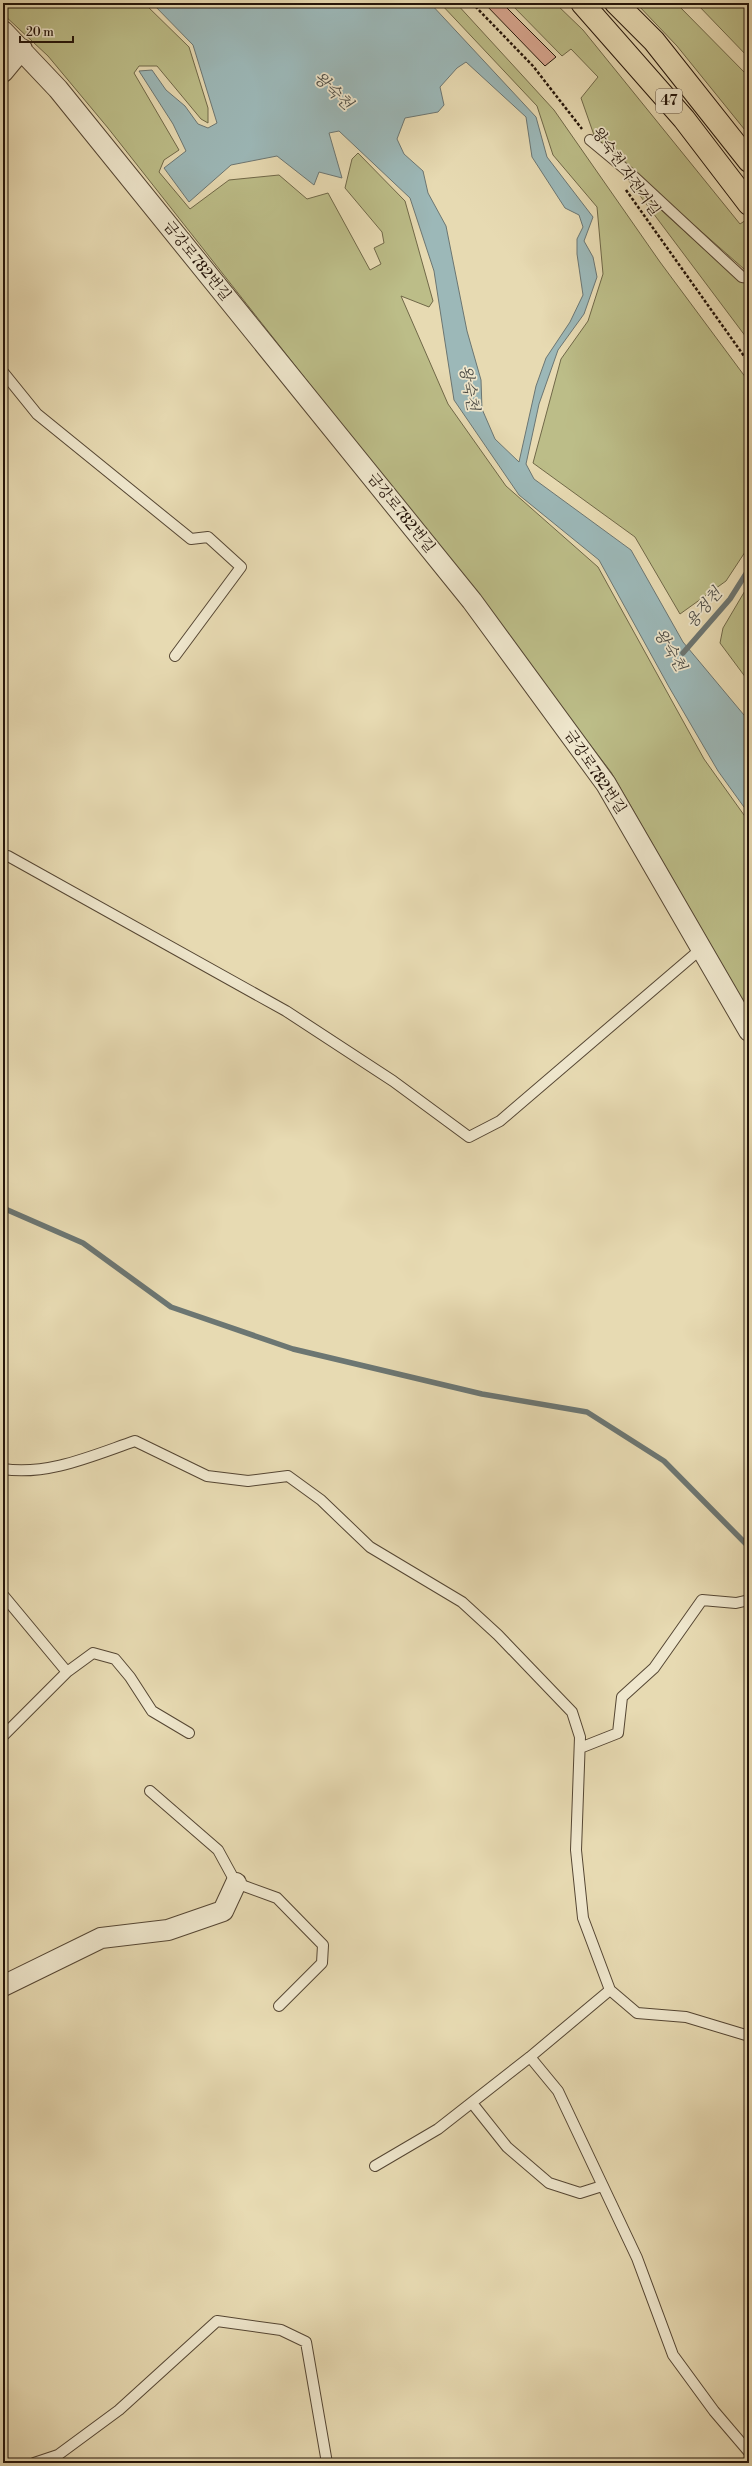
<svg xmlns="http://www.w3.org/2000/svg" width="752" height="2466" viewBox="0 0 752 2466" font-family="'Libre Bodoni','Noto Serif KR',serif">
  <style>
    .green { fill: #bcbd88; stroke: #706848 }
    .water { fill: #9cb8b8; stroke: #6c7672; fill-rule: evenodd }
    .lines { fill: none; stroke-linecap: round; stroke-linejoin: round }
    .stream { stroke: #6c7672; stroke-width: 5.5 }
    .building { fill: #d9a791; stroke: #241409 }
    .service-casing { stroke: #554633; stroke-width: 12 }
    .minor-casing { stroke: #554633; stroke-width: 22 }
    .trunk-casing { stroke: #241409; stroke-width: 24 }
    .path { stroke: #241409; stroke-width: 2.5; stroke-dasharray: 3 2; stroke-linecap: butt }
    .service { stroke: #efe7cd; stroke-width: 10 }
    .minor { stroke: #efe7cd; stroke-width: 20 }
    .trunk { stroke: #e7dab2; stroke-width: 22 }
    .labels { text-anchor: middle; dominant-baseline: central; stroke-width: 3.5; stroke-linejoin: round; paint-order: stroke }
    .shield { fill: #efe7cd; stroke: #615344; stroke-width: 1 }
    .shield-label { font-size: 14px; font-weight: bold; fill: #241409 }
    .street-label { font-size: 15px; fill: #241409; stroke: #efe7cd }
    .water-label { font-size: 16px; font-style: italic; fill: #4e4d46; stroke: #efe7cd }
  </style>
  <rect width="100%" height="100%" fill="#e7dab2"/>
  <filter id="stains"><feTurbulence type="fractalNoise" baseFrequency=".005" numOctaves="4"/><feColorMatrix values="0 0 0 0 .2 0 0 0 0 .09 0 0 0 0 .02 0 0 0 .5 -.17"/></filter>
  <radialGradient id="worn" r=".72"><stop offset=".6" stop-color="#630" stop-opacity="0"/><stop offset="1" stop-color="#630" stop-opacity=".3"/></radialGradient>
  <path class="green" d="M3,3H144L189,47L208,108V123L201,119L157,66H139L134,73L179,150L164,160L159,172L190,209L229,180L279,175L307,199L328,193L370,270L381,264L374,248L384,243L382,232L345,188L352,159L358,153L405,201L433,301L429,307L401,296L448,404L506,486L598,567L704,759L749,822V1011L611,772L442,552L108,128L48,56L3,14Z
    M440,3H456L554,110L660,262L749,382V546L726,581L680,614L635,537L533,463L561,359L588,321L603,274L597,207L553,155L537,106Z
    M510,3H555L583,30L740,224L749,218V269H744L595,138L581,98L598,77L571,49L562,56Z
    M636,3H676L749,77V135L677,46Z
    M696,3H749V58Z
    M629,181L737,279L749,283V341Z
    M749,584V682L720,643L723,628Z"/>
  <path class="water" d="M152,3H430L536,117L547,157L593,217L584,241L593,257L597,277L584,314L558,350L539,404L526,464L534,479L631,550L683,642L749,721V814L718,771L669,687L599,560L519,495L454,400L434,271L410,198L339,131L329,133L342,178L319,172L314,185L277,156L231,165L189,202L164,168L186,151L173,124L139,71L152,70L166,90L185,106L198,124L208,128L217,123L193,45ZM466,62L526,117L532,157L565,208L579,215L583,227L577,239V254L583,295L570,322L546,358L536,386L519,462L495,439L482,409L481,380L467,331L446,226L428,193L423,171L404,154L397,139L405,118L438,112L444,105L440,87L457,68Z"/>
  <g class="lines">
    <path class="stream" d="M683,653L730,599L749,569
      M3,1208L83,1243L171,1307L293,1349L482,1394L587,1412L664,1461L749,1547"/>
  </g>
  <path class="building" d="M484,3H502L556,57L545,66Z"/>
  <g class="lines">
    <g class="service-casing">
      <path id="service" d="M590,140L631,174L742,277L749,278
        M3,372L37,414L191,539L208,537L241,567L175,656
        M3,856H8L286,1011L393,1081L469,1137L500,1121L702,948
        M3,1469C48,1476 94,1455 135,1441L207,1476L248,1481L288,1476L321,1500L370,1547L462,1602L498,1635L572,1712L580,1737L576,1850L583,1918L610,1990L637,2013L686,2017L749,2036
        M3,1595L67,1672
        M3,1736L67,1672L93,1653L115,1659L130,1677L152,1711L189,1733
        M580,1748L618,1733L622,1697L654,1668L702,1600L736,1603L749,1600
        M150,1791L218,1850L236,1883L277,1898L323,1945L322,1963L279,2006
        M530,2057L558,2091L637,2258L673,2355L714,2411L749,2452
        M472,2103L507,2147L549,2183L580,2193L602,2186
        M375,2166L438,2129L530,2057L610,1990
        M34,2463L58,2455L119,2410L217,2321L281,2330L306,2342L327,2463"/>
    </g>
    <g class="minor-casing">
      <path id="minor" d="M3,31L58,89L472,601L606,784L749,1031
        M3,72L22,49
        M3,1986L101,1938L168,1930L223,1911L236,1883"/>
    </g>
    <g class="trunk-casing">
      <path id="trunk" d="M582,3L684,119L749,204
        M616,3L654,41L749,161"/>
    </g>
    <path class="path" d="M472,3L533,66L582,129
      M626,190L749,363"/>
    <use href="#service" class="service"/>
    <use href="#minor" class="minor"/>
    <use href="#trunk" class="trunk"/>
  </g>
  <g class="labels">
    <rect class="shield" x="656" y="89" width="26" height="24" rx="3"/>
    <g class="shield-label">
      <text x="669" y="101">47</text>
    </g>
    <g class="street-label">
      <text transform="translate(626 172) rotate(54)">왕숙천 자전거길</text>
      <text transform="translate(197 261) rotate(51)">금강로782번길</text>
      <text transform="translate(401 513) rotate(51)">금강로782번길</text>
      <text transform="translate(595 772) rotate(56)">금강로782번길</text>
    </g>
    <g class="water-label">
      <text transform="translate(333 91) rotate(43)">왕숙천</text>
      <text transform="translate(469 388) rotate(79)">왕숙천</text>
      <text transform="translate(704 608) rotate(-50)">용정천</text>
      <text transform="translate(670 650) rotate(59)">왕숙천</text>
    </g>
  </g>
  <rect width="752" height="2466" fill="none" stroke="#e7dab2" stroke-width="16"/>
  <rect x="4" y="4" width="744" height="2458" fill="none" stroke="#241409" stroke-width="2"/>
  <rect x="8" y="8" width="736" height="2450" fill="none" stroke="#241409"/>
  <path d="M20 36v6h53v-6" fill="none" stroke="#241409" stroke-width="2"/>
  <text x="26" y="36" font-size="12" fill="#241409" stroke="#efe7cd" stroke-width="3" paint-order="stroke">20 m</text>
  <rect width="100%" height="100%" filter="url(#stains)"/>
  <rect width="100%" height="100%" fill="url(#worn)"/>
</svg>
